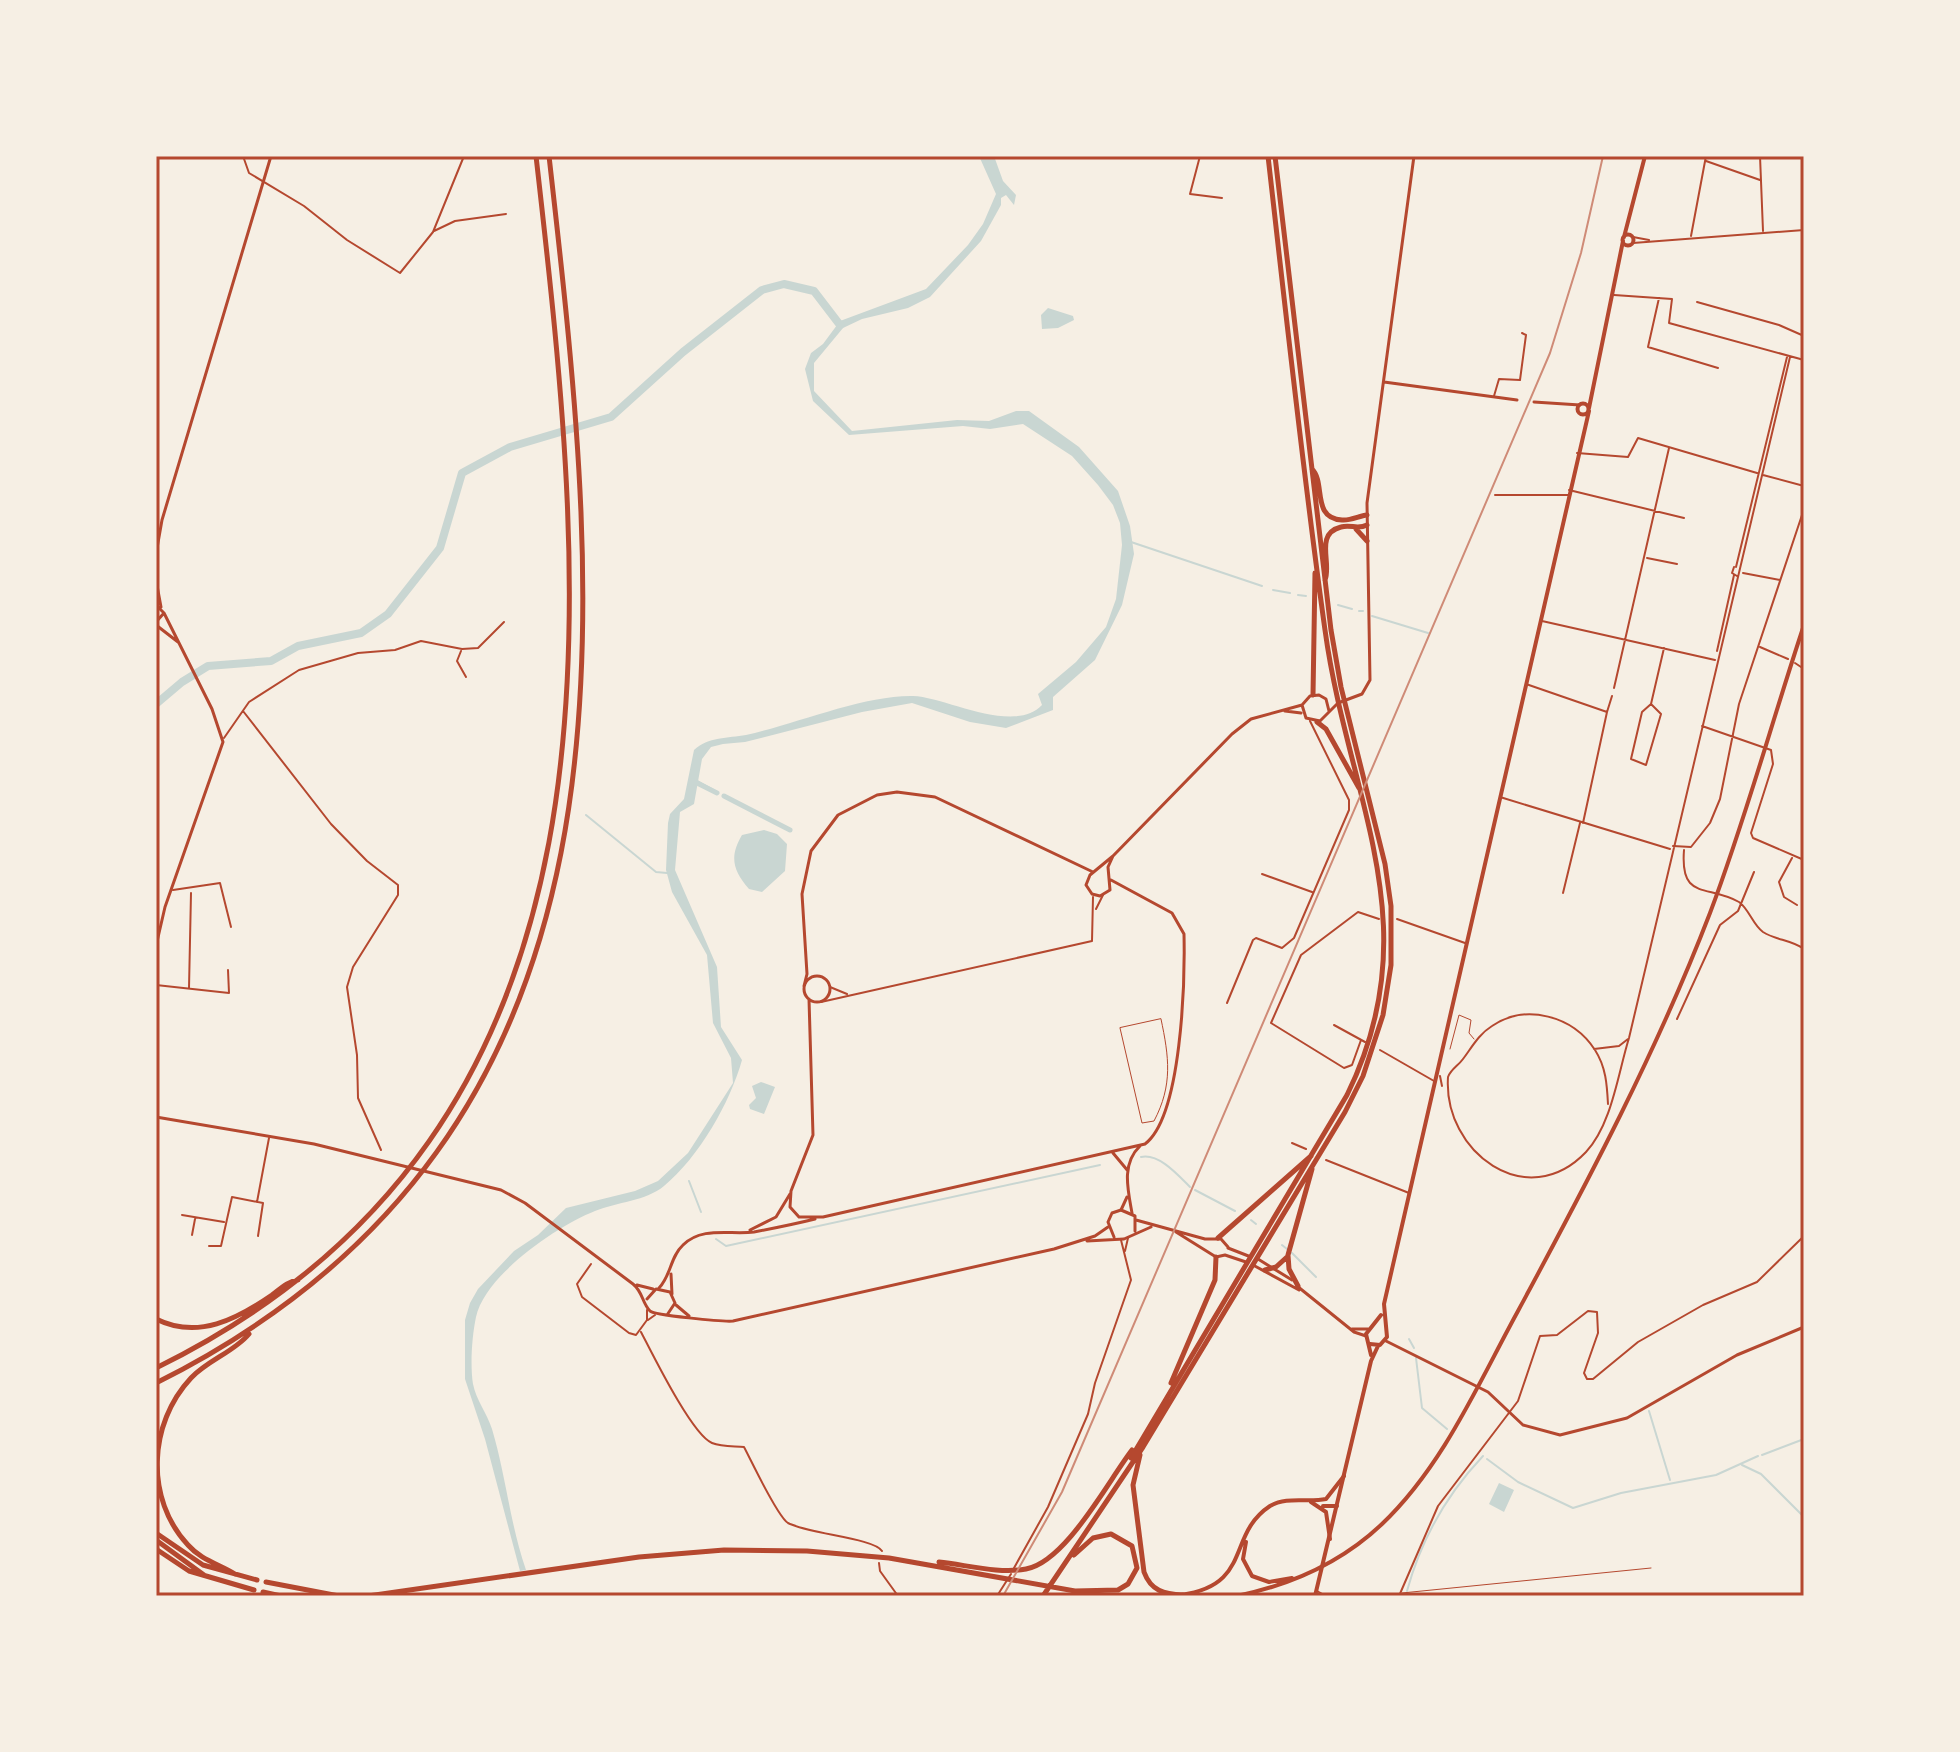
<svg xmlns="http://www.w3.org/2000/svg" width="1960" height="1752" viewBox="0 0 1960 1752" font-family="Figtree,sans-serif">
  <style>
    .water { fill: #c9d6d2 }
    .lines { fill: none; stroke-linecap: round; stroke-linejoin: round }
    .stream { stroke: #c9d6d2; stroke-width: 2 }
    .canal { stroke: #c9d6d2; stroke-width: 5 }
    .river { stroke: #c9d6d2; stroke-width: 8 }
    .service { stroke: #b5482f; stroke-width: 1 }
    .minor { stroke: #b5482f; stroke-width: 2 }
    .tertiary { stroke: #b5482f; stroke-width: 3 }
    .secondary { stroke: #b5482f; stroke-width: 3 }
    .primary { stroke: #b5482f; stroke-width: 4 }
    .trunk { stroke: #b5482f; stroke-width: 4 }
    .motorway { stroke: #b5482f; stroke-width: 5 }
    .rail { stroke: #cf8b77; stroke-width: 2 }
    .neatline { fill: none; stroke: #b5482f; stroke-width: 3 }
  </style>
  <rect width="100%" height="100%" fill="#f6efe4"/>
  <path class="water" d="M979,156H994L1003,181L1016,195L1014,205L1006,195L1001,198V205L981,241L930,297L908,308L862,319L843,328L814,363V391L852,431L957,420L989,421L1016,411H1029L1079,447L1118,491L1130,526L1134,554L1122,605L1095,660L1053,697V710L1006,728L970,722L912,703L862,712L745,742L723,744L711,747L702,759L694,804L680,812L675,870L717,967L721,1027L742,1060C730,1103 699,1157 664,1186C646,1201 617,1202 595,1211C557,1226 485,1275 476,1317C472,1336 470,1365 473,1384C476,1400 487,1413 492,1429C506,1476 510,1524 526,1570L520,1571L485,1439L465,1379V1320L470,1303L478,1289L514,1251L538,1235L566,1208L635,1191L658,1181L688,1153L733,1083L731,1058L713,1023L707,955L672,892L666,870L668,823L670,814L684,799L694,750C708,737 728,738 746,735C796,724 864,695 913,696C946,697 1013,735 1042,705L1038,694L1076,662L1106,627L1116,599L1122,545L1120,523L1113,505L1098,485L1072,456L1023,424L990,429L963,426L849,435L813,401L805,369L811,353L823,344L840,321L926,289L968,245L983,224L996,194Z
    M1048,308L1073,316L1074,320L1058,328L1042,329L1041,315Z
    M764,830L777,834L787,844L785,871L762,892L749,889C733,870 729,857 742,835Z
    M761,1082L775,1087L764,1114L750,1109L749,1105L756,1098L752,1086Z
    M1499,1483L1514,1490L1504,1512L1489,1504Z"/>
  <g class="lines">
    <path class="stream" d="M1131,542L1262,586
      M1273,590L1290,593
      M1298,595L1306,596
      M1338,605L1352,609
      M1359,611H1363
      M1372,616L1428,633
      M697,781L717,792
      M723,795L791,831
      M586,815L656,872L667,873
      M1141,1157C1159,1153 1178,1175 1190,1187
      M689,1181L701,1212
      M1195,1190L1235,1211
      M1251,1220L1256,1224
      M716,1239L726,1246L1100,1165
      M1282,1245L1287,1249
      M1292,1253L1316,1277
      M1409,1339L1414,1348
      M1416,1358L1422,1408L1447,1429
      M1649,1411L1670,1480
      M1762,1455L1804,1439
      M1487,1459L1518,1482L1573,1508L1621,1493L1716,1475L1758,1456
      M1742,1465L1761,1474L1804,1517
      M1407,1591C1421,1540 1447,1494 1483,1456
      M1408,1593L1413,1596"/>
    <path class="canal" d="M693,781L717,793
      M724,796L790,830"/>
    <path class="river" d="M156,704L182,682L208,666L271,661L298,646L361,633L388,614L440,548L462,473L510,447L611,417L683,352L762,290L784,284L814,291L840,325"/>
    <path class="service" d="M1161,1019C1169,1057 1173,1085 1154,1121L1142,1123L1120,1028Z
      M1450,1049L1459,1015L1471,1020L1469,1033L1474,1039
      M1402,1593L1651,1568"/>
    <path class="minor" d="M243,156L249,173L304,206L347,240L400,273L433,232L464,156
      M1200,156L1190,194L1222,198
      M1760,156L1763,231
      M1706,161L1760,180
      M434,231L455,221L506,214
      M1691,236L1706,156
      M1633,237L1649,240
      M1633,243L1804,230
      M1614,295L1672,299L1669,323L1804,360
      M1659,298L1648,347L1718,368
      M1697,302L1779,325L1804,336
      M1494,396L1499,379L1520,380L1526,335L1522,333
      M1577,453L1628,457L1638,438L1757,473
      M1763,475L1804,486
      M1569,490L1684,518
      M1495,495H1568
      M1647,558L1677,564
      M1734,567L1732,573L1737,576
      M1736,567L1787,357
      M1743,573L1780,580
      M1542,621L1715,660
      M1760,647L1788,659
      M461,651L457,661L466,677
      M1717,651L1734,575
      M1795,663L1804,669
      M1526,684L1607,712L1612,696
      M1614,688L1669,448
      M1651,704L1661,714L1646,765L1631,759L1642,712L1651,704L1664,648
      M243,711L331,824L367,861L398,885V895L353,967L347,987L357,1055L358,1098L381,1150
      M1702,726L1771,750L1773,764L1751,833L1753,838L1804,860
      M224,738L249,702L299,670L358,653L395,650L421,641L462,649L478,648L504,622
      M1500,797L1670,849
      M1583,823L1607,712
      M1673,846L1691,847L1710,823L1720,799L1739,704L1804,509
      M1684,850C1680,901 1707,884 1739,902C1749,909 1753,925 1763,932C1775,940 1792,940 1804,949
      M1792,858L1779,882L1784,897L1797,905
      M1262,874L1312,892
      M173,890L220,883L231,927
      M1563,893L1580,823
      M1096,909L1103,895
      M1397,919L1465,943
      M156,985L229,993L228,970
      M830,987L847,994
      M189,988L191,893
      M821,1002L1092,941L1093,897
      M1227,1003L1253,940L1256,938L1282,948L1294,938L1349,810V800L1310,721
      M1677,1019L1720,925L1738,911L1754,872
      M1334,1025L1365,1042
      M1361,1040L1352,1065L1344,1068L1271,1023L1301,955L1358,912L1379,919
      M1594,1049L1619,1046L1628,1039
      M1380,1050L1434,1081
      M1440,1076L1442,1086
      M1608,1104C1607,1085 1606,1067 1595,1050C1573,1016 1526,1003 1492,1026C1479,1034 1472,1047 1463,1059C1458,1066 1451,1069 1448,1077C1443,1152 1527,1214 1586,1152C1612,1124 1618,1073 1629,1038L1790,357
      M1292,1143L1306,1149
      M1326,1160L1409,1193
      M257,1202L269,1138
      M182,1215L224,1222
      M192,1235L195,1219
      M209,1246H221L232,1197L263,1203L258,1236
      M1125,1251L1128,1238
      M591,1264L577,1284L582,1297L629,1333L636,1335L647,1320V1310
      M648,1320L655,1315
      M641,1332C652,1353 692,1435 712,1443C722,1447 734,1446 744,1447C752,1462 777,1516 788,1523C808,1534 874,1538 882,1551
      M879,1563L880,1571L898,1596
      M1014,1568L1048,1507L1088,1414L1095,1383L1131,1280L1121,1240
      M1317,1591L1326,1596
      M997,1596L1011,1574
      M1399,1596L1438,1506L1518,1401L1540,1336L1557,1335L1588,1311L1597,1312L1598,1333L1584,1373L1587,1379H1593L1638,1342L1703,1305L1757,1282L1804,1236"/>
    <path class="tertiary" d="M1384,382L1517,400
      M1534,402L1580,405
      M1285,711L1301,713
      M1329,711L1326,699L1319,695L1310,696L1302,705L1306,718L1320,721L1338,703L1362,694L1370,680L1367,503L1414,156
      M1113,856L1108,867L1110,890L1100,896L1092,894L1086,885L1090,875L1113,856L1232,734L1251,719L1302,705
      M804 989a13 13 0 1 1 26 0a13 13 0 1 1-26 0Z
      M804,986L807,974L802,894L811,851L838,815L877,795L897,792L935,797L1093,872
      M809,999L813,1135L791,1191L790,1207L799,1217H823L1145,1144C1182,1116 1185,980 1184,934L1172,913L1111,880
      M1113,1153L1128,1171
      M1121,1210L1127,1197
      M1132,1213C1128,1190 1121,1164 1140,1146
      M750,1230L776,1217L790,1194
      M671,1274L672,1294
      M659,1288C671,1276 670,1257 683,1245C702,1226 730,1235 754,1232C775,1228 795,1224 815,1219
      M1386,1341L1488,1392L1523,1425L1560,1435L1627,1418L1737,1355L1804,1327"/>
    <path class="secondary" d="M156,554L162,520L271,156
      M156,580L161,607
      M156,605L164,613L156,622
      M156,625L178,642
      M156,946L165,907L223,742L212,709L164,613
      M156,1117L314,1144L501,1190L525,1203L633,1284C643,1292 642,1303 650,1311C653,1315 723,1322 733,1321L1054,1249L1095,1236L1108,1227
      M1136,1220L1205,1239H1221L1228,1247
      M1176,1232L1216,1257L1225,1255L1246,1262
      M1114,1237L1108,1222L1112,1213L1121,1210L1135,1216V1231
      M1087,1241L1124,1239L1151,1227
      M1228,1248L1251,1257
      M1258,1259L1292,1280
      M1253,1265L1299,1290
      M637,1285L653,1289
      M1297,1286L1354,1332L1366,1336
      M647,1299L656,1289L670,1292L675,1303L667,1315
      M676,1305L689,1316
      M1352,1329H1368"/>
    <path class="primary" d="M1622.5 240a5.5 5.5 0 1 1 11 0a5.5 5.5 0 1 1-11 0Z
      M1624,237L1645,156
      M1577.5 409a5.5 5.5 0 1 1 11 0a5.5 5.5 0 1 1-11 0Z
      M1589,408L1623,241
      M1370,1344L1380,1345L1387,1337L1384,1304L1589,411
      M1371,1355L1366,1334L1381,1315
      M1315,1596L1371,1361L1378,1346"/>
    <path class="trunk" d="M1311,1502L1326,1512L1330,1539
      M1323,1506H1337
      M1246,1542L1243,1559L1252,1576L1269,1582L1292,1578
      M1085,1592L1110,1596
      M1181,1595C1253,1585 1226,1535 1270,1506C1287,1496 1308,1503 1326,1499L1344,1476
      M1237,1596C1290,1585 1342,1562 1382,1524C1443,1466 1478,1384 1518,1311C1588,1181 1657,1051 1710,913C1746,818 1772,721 1804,625"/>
    <path class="motorway" d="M1312,469C1326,483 1311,518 1342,520C1350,521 1359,516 1367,515
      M1356,529L1367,541
      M1325,580C1332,563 1314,534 1341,527C1351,524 1357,530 1367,525
      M1313,695L1315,573
      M1317,722L1326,729L1359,788
      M1218,1238L1311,1156
      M1265,1270L1276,1267L1287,1257
      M1298,1286L1289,1269L1288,1255L1312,1169
      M156,1319C198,1340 237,1319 272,1295C280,1289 288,1281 298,1280
      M156,1368C645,1128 588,611 536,156
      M156,1383C658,1132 603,629 549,156
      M1171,1383L1215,1280L1216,1257
      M1140,1455L1133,1485L1144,1572C1151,1591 1164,1594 1183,1595
      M1131,1458L1347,1095C1431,925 1348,799 1325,630C1303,473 1286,314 1268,156
      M156,1533L203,1565L257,1580
      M156,1540L204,1575
      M156,1549L189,1571L254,1590
      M939,1562C967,1565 999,1574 1026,1569C1066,1562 1108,1481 1132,1450
      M235,1574C219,1564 201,1560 188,1545C145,1499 148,1424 191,1378C208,1360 234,1352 249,1334
      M266,1582L339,1596
      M263,1592L281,1596
      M368,1596L639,1557L724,1550L807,1551L889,1558L1075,1591L1118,1590L1128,1584L1137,1568L1132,1546L1111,1534L1093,1538L1074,1555
      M1043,1596L1143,1447L1345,1112L1363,1076L1383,1015L1391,965V906L1385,864L1341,687L1331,630L1275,156"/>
    <path class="rail" d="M1003,1596L1062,1492L1550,353L1581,253L1603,156"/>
  </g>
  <rect width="1960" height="1752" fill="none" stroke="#f6efe4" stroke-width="316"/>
  <rect x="158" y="158" width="1644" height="1436" class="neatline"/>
</svg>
